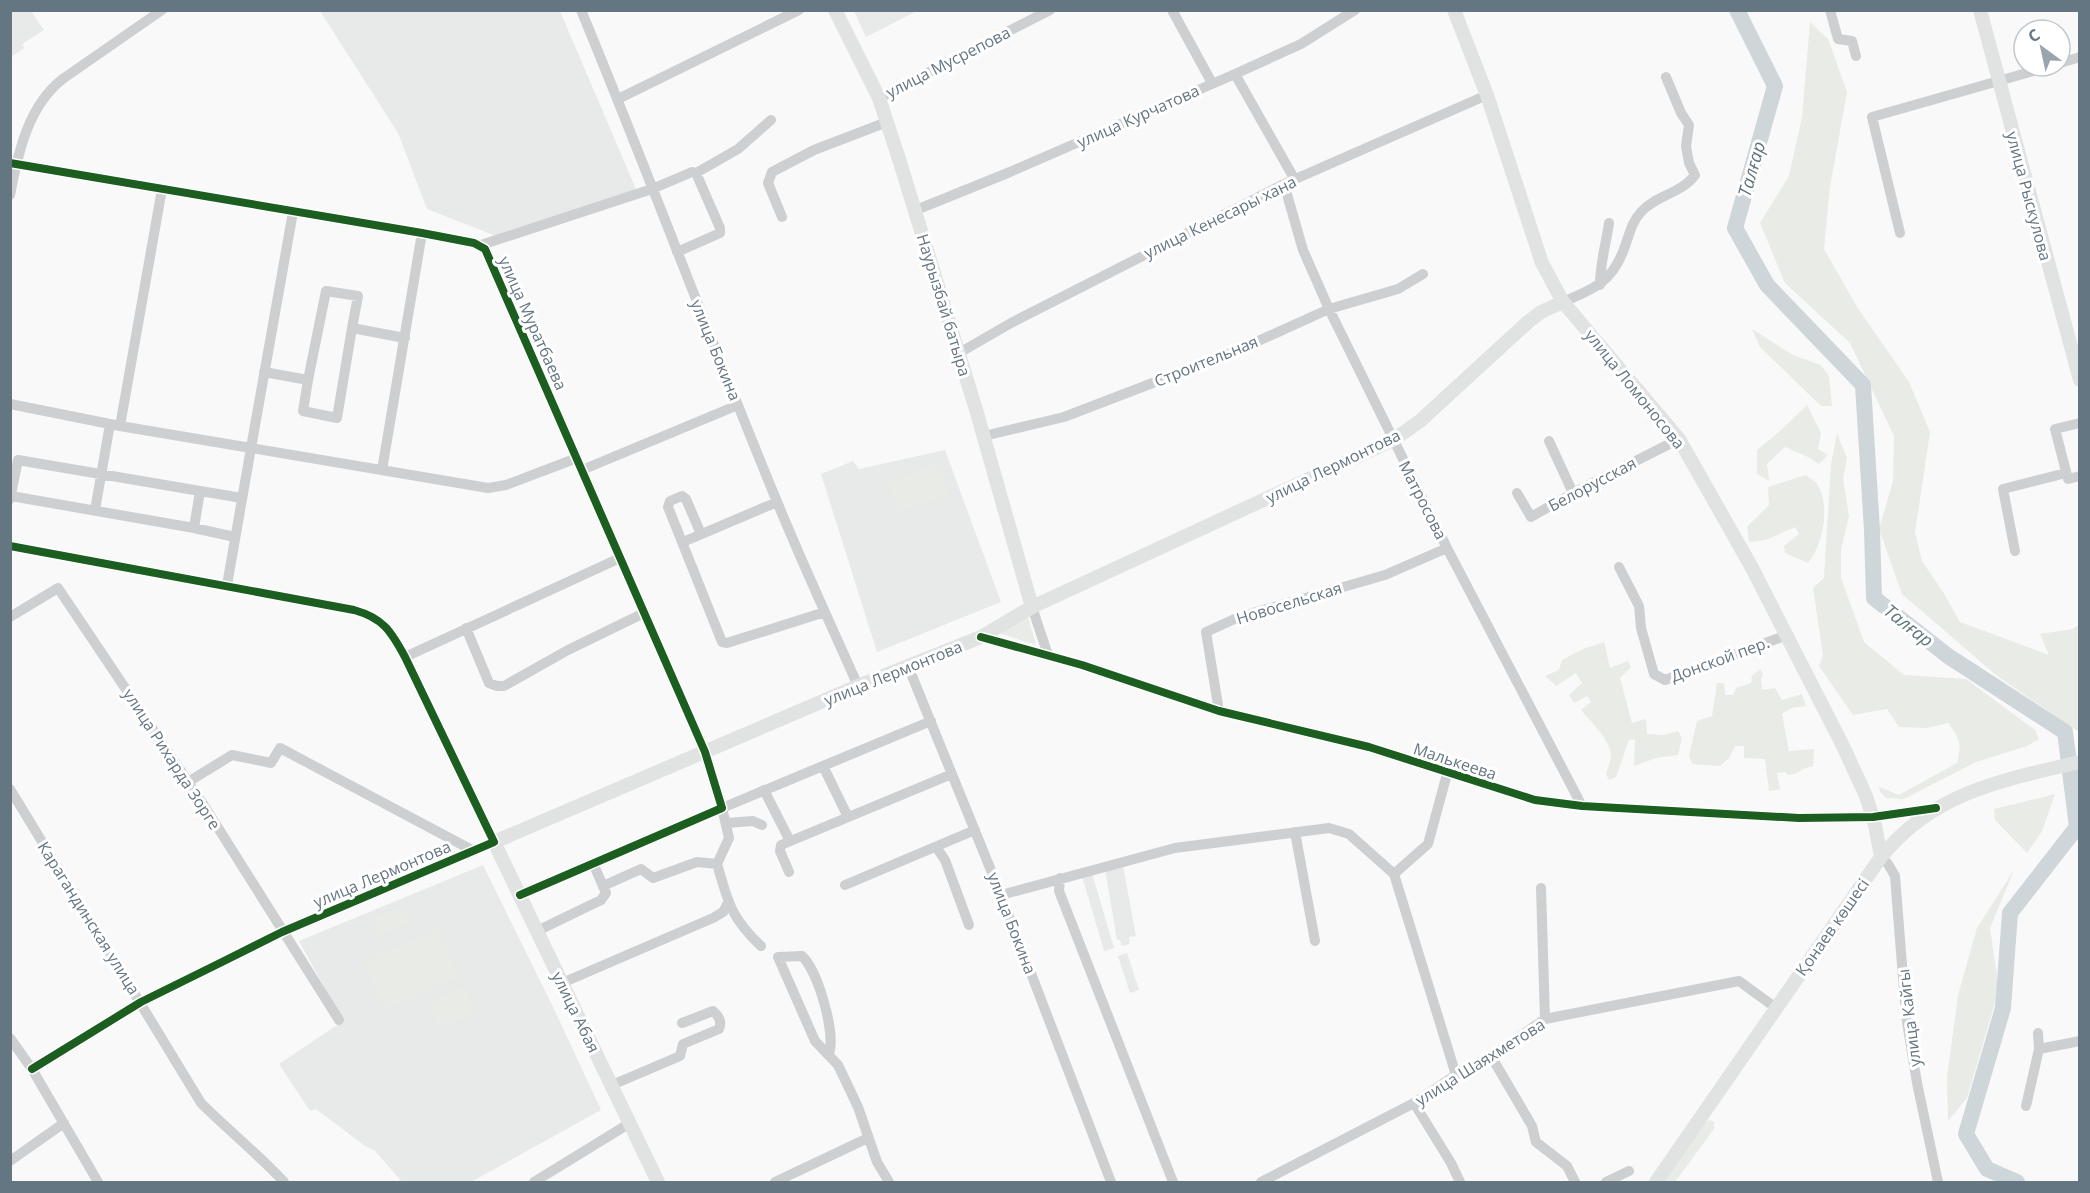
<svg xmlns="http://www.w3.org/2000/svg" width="2090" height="1193" viewBox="0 0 2090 1193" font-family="'Open Sans',sans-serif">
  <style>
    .built { fill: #e8e9e9 }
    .green { fill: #e8ebe6 }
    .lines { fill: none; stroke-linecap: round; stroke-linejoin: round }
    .river { stroke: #ced6d9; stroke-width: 16 }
    .minor { stroke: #cecfd0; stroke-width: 10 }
    .major { stroke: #e1e2e2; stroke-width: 14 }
    .cycleway-casing { stroke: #fff; stroke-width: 11 }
    .cycleway { stroke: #1b5e20; stroke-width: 8 }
    .labels { text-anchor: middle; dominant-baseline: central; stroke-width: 6; stroke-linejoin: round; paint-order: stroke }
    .street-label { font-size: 16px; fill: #657683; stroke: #fff }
    .water-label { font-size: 18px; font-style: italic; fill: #60757c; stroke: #fff }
  </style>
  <rect width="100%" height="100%" fill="#f9f9f9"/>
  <path class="built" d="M11,10L31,11L44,30L22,44L24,48L11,57Z
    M320,11H560L638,194L506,240L427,209L398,133Z
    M854,11H917L866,37Z
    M945,450L1001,602L877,652L821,474L853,461L859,469Z
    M483,865L554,1009L601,1110L471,1182H402L375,1151L365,1146L316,1109L310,1111L279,1064L343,1021L299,941Z
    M1123,866L1136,936L1129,937L1130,944L1122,946L1120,940H1117L1105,869Z
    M1092,873L1114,948L1104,951L1082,876Z
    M1127,953L1139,990L1130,993L1118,956Z"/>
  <path class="green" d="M1810,22L1828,39L1847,92L1830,187L1824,249L1857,307L1909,382L1930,432L1915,533L1922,561L1943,592L1960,622L2049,655L2040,634L2073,629L2079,625V731L2072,728L1996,675L1902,594L1879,529L1893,481L1894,436L1850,343L1785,283L1760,223L1789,176L1802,117Z
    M1752,329L1793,355L1821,365L1829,376L1832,406H1821L1760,347Z
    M1807,405L1821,433L1818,449L1828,455L1819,464L1808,457L1785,447L1767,464L1769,481L1757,474V450L1779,432Z
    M1837,434L1847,458L1843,479L1849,516L1841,550V578L1864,642L1904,675L1966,679L2035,730L2039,739L2027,746L1976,762L1904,799L1886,798L1880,792L1879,787L1899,795L1957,763C1962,744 1960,738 1948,723L1926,728L1899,727L1887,709L1853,715L1819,666L1823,655L1813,588L1824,578L1831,464Z
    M938,464L949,495L898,513L887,482Z
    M1806,475C1809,478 1815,481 1817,484C1831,505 1823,545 1808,563L1785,553L1784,546L1799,534L1795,527L1766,540L1749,542L1747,527L1769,505L1768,487Z
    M1028,617L1036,645L998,633Z
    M1604,642L1610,668L1628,661L1631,667L1620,678L1632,723L1646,719L1647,734L1664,735L1678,731L1682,738L1678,755L1656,758L1634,766L1635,739L1629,740L1616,777L1609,780L1606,774C1608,768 1611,761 1611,755C1610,739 1590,721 1581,710L1591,702L1587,696L1574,703L1569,695L1582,683L1576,673L1556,686L1545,676L1559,670L1562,660L1583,649Z
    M1760,669L1763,674L1761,679L1762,690L1775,688L1782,700L1802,694L1806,706L1792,708L1782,714L1789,751L1814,749L1813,766C1804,767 1796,775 1788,775L1785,772L1777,773L1780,789L1769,791L1765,759L1744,758V746H1735L1729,758L1720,766L1692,764L1689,755L1697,721L1712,716L1717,683H1724L1725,695H1733L1736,688L1751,683L1752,676Z
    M2055,794L2042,831L2027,853L1995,820L1994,809Z
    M2014,870L1990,928L1999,989L1967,1098L1948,1121L1947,1077L1958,995L1977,928Z
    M402,906L409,923L378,936L371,919Z
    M437,929L459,977L385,1010L363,962Z
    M464,986L476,1012L439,1029L427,1003Z
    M1710,1120L1714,1122V1129L1675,1182H1663L1704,1123Z"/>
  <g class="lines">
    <path class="river" d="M1737,10L1775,86L1735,228L1767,285L1863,385L1872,530L1874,598L1948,656L2065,732L2077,827L2010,913L2003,1008L1966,1134L1987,1169L2017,1182"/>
    <path class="minor" d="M581,10C649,174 710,340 778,504C803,565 831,625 858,686
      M1172,10L1212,83
      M1830,10L1838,39L1852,41L1856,56
      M2060,63L2080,57
      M1235,74L1295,180
      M879,98L1050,10
      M618,99L799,10
      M10,163L422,233L474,243L485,249L705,752L722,808L520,895
      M1284,184L1303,250L1329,309L1447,548L1582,806
      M10,195C18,153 28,105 64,78L162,10
      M916,210L1010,172L1235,74L1301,44L1355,10
      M782,217L768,183L772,172L814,150L887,122
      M1900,233L1872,117L2051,66
      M481,245L652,189L692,172L696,173L738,149L771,120
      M677,252L720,233V228L696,173
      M1600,285C1600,263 1606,244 1609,223
      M1563,302C1594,289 1612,282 1624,249C1629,236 1631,223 1641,212C1656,195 1681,194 1695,175L1689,163L1686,146L1689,125L1681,113L1666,77
      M959,353L1011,323L1284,184L1487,95
      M264,372L308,380L326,291L358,296L352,328L405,338
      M308,380L303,411L337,418L352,328
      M10,404L120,426L251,448L293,212
      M2080,423L2055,429L2068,479L2080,476
      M120,426L162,189
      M984,436L1064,417L1236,351L1329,309L1398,289L1423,274
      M1549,441L1573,493
      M382,470L422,233
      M582,470L738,405
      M200,491L242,498
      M1517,493L1531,517L1573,493L1679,439
      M10,499L18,460L200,491L194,528L11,496
      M95,510L110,424
      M194,528L235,537
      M701,534L686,499L682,496L670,501L668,507L722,642L727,643L825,612
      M683,542L777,502
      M10,546L354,610C383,618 391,631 405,657L494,842L282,932L222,962L141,1002L32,1069
      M2015,551L2003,489L2066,473
      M1619,567L1639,606L1641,628L1654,674L1665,680L1787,635
      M227,585L251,448L488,488L506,485L577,458
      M1032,607L1048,655
      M10,617L58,588L203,804L339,1020
      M466,628L489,683L497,686H504L568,650L644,613
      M981,637L1082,665L1219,711L1369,747L1535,800L1582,806L1799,818L1873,817L1936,808
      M405,657L620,558
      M908,666L1001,895L1111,1182
      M1219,711L1206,632L1239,617L1385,575L1447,548
      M823,766L848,817
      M1447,774L1428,844L1394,874L1456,1075
      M188,782L232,755L271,763L280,748L472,850
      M10,789L201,1103C228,1130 258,1154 284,1182
      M764,790L790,841
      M726,823L753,821L762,825
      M1295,832L1315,941
      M936,847L945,860L969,925
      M1881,857L1888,864L1895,876L1906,1016L1917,1083L1938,1182
      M789,872L780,851L781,845L952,774
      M1060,878L1059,891L1173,1182
      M845,885L975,830
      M603,886L641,869L653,878L697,862L717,864
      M1541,888L1545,1019
      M1001,895L1175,848L1329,828L1349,834L1394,874
      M537,931L601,900L606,893L593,863
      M761,946C731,918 728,902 717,864L729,838L722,808L931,721
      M562,983L713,918L723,912L728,903
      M2038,1033L2039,1049
      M10,1038L32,1069L98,1182
      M829,1054C836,1033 818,971 802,956L778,957L815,1041L838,1065L858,1107L877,1162L889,1182
      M1491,1056L1532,1126L1536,1142L1567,1166L1575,1182
      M612,1085L680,1056L683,1044L719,1029C722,1022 719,1016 713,1011L682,1023
      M1414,1103L1451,1163L1460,1182
      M2026,1106L2039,1049L2080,1041
      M10,1161L64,1123
      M534,1182L630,1123
      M775,1182L868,1138
      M1261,1182L1414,1103L1456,1075L1491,1056L1545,1019L1739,981L1776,1008
      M1606,1182L1629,1171"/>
    <path class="major" d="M835,10L879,98L899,159L977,413L1032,607
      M1454,10L1487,95L1542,263L1563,302L1679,439L1751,566L1842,744L1866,796L1875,825L1881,857
      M1980,10L2080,380
      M658,1182L494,842L858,686L981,637L1032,607L1393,440L1420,421L1528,322L1541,312L1563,302
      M1656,1182L1881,857C1933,792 2003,780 2080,762"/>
    <g class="cycleway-casing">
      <path id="cycleway" d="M10,163L422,233L474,243L485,249L705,752L722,808L520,895
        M10,546L354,610C383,618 391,631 405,657L494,842L282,932L222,962L141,1002L32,1069
        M981,637L1082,665L1219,711L1369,747L1535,800L1582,806L1799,818L1873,817L1936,808"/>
    </g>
    <use href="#cycleway" class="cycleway"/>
  </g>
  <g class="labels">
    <g class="street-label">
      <text transform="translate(948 62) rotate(-27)">улица Мусрепова</text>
      <text transform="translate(1138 116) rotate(-24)">улица Курчатова</text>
      <text transform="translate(2029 196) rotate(75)">улица Рыскулова</text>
      <text transform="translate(1220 217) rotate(-26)">улица Кенесары хана</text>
      <text transform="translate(944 305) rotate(73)">Наурызбай батыра</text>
      <text transform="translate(533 323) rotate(66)">улица Муратбаева</text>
      <text transform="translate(716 350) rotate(68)">улица Бокина</text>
      <text transform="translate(1206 361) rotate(-22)">Строительная</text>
      <text transform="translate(1635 389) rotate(51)">улица Ломоносова</text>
      <text transform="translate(1333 466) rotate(-26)">улица Лермонтова</text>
      <text transform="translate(1592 484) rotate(-28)">Белорусская</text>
      <text transform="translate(1423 500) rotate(63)">Матросова</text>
      <text transform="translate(1289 603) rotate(-17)">Новосельская</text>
      <text transform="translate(1720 659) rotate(-20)">Донской пер.</text>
      <text transform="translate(893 673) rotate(-22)">улица Лермонтова</text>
      <text transform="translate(172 759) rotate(57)">улица Рихарда Зорге</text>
      <text transform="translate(1455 761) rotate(18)">Малькеева</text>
      <text transform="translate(382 874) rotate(-23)">улица Лермонтова</text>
      <text transform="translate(89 918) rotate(58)">Карагандинская улица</text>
      <text transform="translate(1012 923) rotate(69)">улица Бокина</text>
      <text transform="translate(1832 927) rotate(-55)">Қонаев көшесі</text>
      <text transform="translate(576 1012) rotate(64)">улица Абая</text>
      <text transform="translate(1909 1018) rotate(-97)">улица Кайгы</text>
      <text transform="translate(1480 1062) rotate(-32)">улица Шаяхметова</text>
    </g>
    <g class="water-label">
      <text transform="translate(1751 169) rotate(-74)">Талғар</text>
      <text transform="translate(1909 625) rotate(38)">Талғар</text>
    </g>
  </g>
  <rect width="2090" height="1193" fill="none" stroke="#657683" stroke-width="24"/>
  <g transform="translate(2042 48) rotate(327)"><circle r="28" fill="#ffffff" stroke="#c1c8cd" stroke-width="1.5"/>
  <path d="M0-4.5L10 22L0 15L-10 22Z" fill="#99a4ac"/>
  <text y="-9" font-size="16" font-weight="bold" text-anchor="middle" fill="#657683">С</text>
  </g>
</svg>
